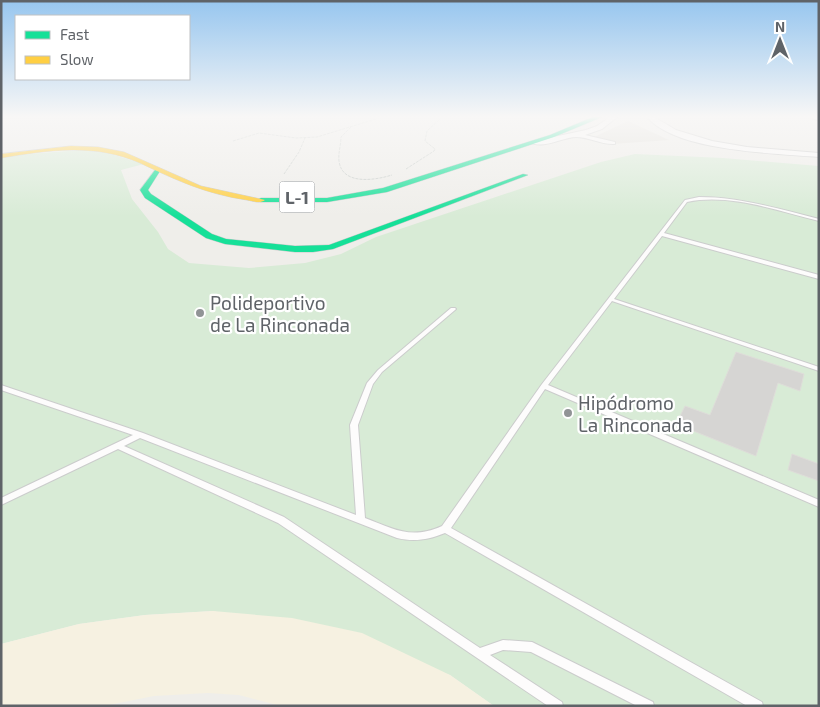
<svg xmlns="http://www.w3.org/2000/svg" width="820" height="707" viewBox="0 0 820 707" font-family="'Exo 2',sans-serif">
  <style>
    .education { fill: #e2e0da }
    .green { fill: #d8ebd6 }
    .sand { fill: #f6f1e1 }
    .building { fill: #d6d5d3; stroke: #deddd9 }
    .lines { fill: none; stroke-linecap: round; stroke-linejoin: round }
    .lane-casing { stroke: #cbcccc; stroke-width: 2 }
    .street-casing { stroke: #cbcccc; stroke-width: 2 }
    .fast-casing { stroke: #cacacb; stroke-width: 1 }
    .slow-casing { stroke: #cacacb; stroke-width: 1 }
    .path { stroke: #cacfcc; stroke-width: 1; stroke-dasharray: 3 1; stroke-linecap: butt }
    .lane { fill: #fdfcfc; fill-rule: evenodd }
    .street { fill: #fdfcfc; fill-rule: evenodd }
    .fast { fill: #16e098; fill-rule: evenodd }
    .slow { fill: #ffcf43; fill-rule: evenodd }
    .poi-dot { fill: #919496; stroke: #fff; stroke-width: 2 }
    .labels { text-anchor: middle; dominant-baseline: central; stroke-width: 4.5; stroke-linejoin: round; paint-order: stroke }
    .shield { fill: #fff; stroke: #8f9295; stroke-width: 1 }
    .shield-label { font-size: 18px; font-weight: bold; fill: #5f6368 }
    .poi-label { font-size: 19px; fill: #5f6368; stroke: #fff; text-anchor: start }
  </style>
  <rect width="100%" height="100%" fill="#efeeea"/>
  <path class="education" d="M628,121L669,140L612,144L590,139Z"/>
  <path class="green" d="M95,149L144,164L121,170L132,199L158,232L168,249L189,263L249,268L305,263L341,254L376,237L601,162L635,154L723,158L819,166V706H494L450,675L213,611L145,615L79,624L1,644V156Z"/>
  <path class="sand" d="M213,611L292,618L362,633L450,675L494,706H281L239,695L208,693L154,696L104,706H1V644L79,624L145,615Z"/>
  <path class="building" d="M736,352L804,374L800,391L778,383L756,456L676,424L685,406L710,415Z
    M792,454L819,464V481L788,470Z"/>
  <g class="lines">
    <g class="lane-casing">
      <path id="lane" d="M699,197C740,197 779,209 819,219V221C778,211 730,193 687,202L664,233L819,275V279L662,236L614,299L819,367V371L612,301L548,385L819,500V507L545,389L451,528L762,702L763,706H747L445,533C428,540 414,542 397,538L140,438L124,446L284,517L480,648L503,640L532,642L653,702L654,706H637L531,652L503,650L490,655L562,702L563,706H548L278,523L118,449L1,505V498L133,435L1,390V385L143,433L356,515L350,425L367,383L378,370L451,308H455L456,309L455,310L382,372L373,384L358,425L365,518C394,529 411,540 442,526L542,384L685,200Z"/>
    </g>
    <g class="street-casing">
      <path id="street" d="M610,117H617L602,129L585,135L615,142V144C602,145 589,137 576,137C563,137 542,150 530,142L586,130L597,126Z
        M647,117H654L676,130L712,141L747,147L819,153V157C775,153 677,152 647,117Z
        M811,117H819V121L812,118Z"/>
    </g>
    <g class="fast-casing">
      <path id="fast" d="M593,117H602L554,137L387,192L327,202H261L257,200L261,198H327L383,188L550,135Z
        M155,170L160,171L148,190L151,194L212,234L226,239L295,246L329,245L523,174L528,175L333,249L313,252H295L225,244L206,238L145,198L140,190Z"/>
    </g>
    <g class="slow-casing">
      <path id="slow" d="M71,146L98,147L124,152L201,186L265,200C260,204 253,201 247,200C206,194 176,180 140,163C95,143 48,150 1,158V154Z"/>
    </g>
    <path class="path" d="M351,127L341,137C341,145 338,153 339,161C342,186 376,180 392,175
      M233,141L259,133L296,138L317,137L376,119
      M406,169L434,151L435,149L425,141L427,131L442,117
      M284,174L299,152L305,138"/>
    <use href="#lane" class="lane"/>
    <use href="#street" class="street"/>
    <use href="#fast" class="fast"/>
    <use href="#slow" class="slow"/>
  </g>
  <linearGradient id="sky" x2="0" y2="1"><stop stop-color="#97c6ef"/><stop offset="0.54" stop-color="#f8f7f6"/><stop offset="1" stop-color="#f8f7f6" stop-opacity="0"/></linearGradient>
  <rect width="820" height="216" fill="url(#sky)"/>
  <g class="poi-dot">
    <circle cx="200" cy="313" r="5"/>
    <circle cx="568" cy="413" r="5"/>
  </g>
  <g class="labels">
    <rect class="shield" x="279.5" y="181.5" width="35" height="31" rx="4"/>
    <g class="shield-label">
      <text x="297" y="197">L-1</text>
    </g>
    <g class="poi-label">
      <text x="210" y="302">Polideportivo<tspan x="210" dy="22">de La Rinconada</tspan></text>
      <text x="578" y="402">Hipódromo<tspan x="578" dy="22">La Rinconada</tspan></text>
    </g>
  </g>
  <rect width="820" height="707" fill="none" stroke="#5f6368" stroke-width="5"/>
  <rect x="15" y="15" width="175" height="65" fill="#ffffff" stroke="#bfc1c3"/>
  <rect x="25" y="31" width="25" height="8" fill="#16e098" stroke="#bfc1c3"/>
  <text x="60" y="40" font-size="15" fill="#5f6368">Fast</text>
  <rect x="25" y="56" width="25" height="8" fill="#ffcf43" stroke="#bfc1c3"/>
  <text x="60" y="65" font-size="15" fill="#5f6368">Slow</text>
  <g transform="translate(780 40)" stroke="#ffffff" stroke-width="4" paint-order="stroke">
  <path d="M0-4L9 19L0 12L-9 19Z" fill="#5f6368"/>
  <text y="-8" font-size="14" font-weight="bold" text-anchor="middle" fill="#5f6368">N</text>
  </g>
</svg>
